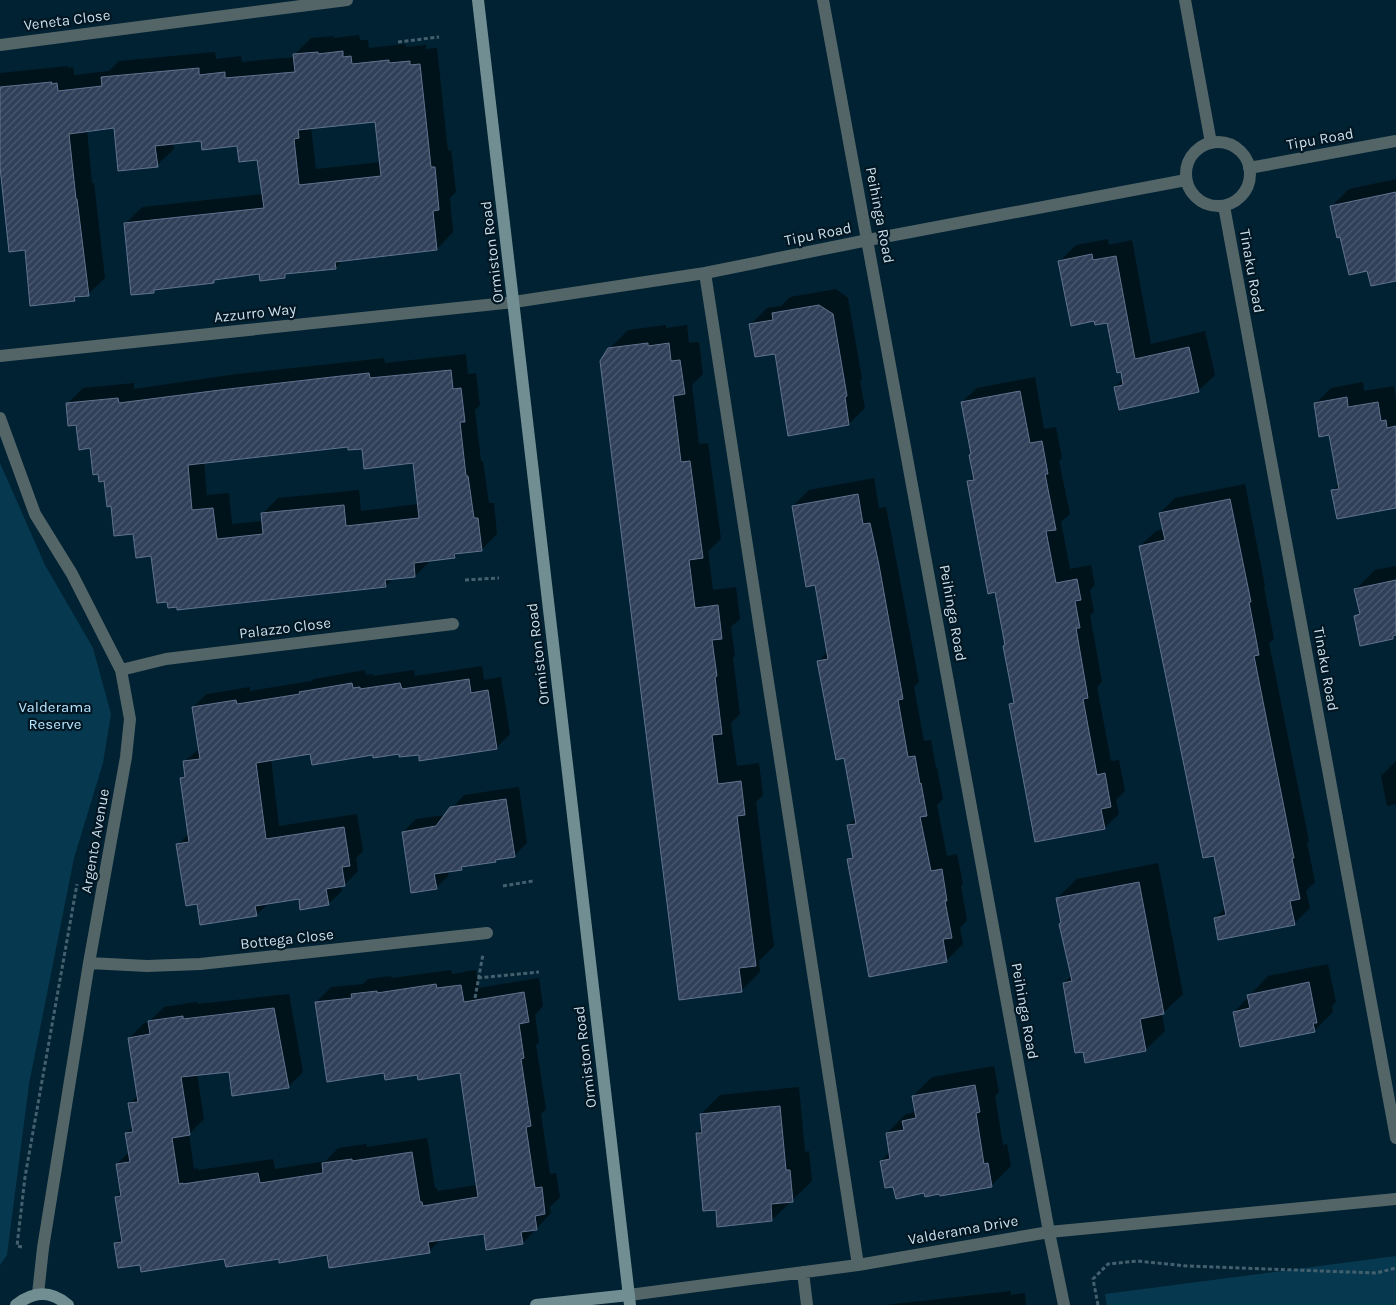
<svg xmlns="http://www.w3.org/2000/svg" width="1396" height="1305" viewBox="0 0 1396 1305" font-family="Karla,sans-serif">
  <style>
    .park { fill: #06394f }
    .shadow { fill: #0007; fill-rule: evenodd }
    .building { fill: url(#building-hatch); stroke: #61738f; fill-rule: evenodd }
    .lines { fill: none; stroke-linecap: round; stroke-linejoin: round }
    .path { stroke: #44606e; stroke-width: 3; stroke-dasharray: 4 2.5; stroke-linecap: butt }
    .street { stroke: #546568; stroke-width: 12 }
    .secondary { stroke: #718e92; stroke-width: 12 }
    .labels { text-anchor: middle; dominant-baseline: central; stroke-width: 4.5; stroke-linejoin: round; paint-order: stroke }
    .street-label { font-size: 15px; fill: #ccdee8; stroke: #011824 }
    .park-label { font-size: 15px; fill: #b8e4fe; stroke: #011824 }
  </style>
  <defs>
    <pattern id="building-hatch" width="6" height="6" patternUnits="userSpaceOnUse" patternTransform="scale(1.25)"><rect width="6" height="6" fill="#304059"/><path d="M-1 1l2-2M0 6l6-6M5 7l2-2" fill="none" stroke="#4d5b71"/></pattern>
  </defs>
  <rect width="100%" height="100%" fill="#012232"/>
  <path class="park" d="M0,463L45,565L93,648L111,714L103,763L74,858L29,1084L7,1255L0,1265Z
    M1396,1256V1305H1107L1105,1294Z"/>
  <path class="shadow" d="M359,35L360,40H368L369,48L405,44L406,47L426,45V49L437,48L448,151L451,150L456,192L450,198L453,232L437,249L343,260L336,267L289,272L285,277L260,273L217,279L213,282L156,288L153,291L125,224L142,207L263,194L259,159L238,145L202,139L173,143L174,149L157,165L115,126L87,130L92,183H94L105,278L88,294L79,295L74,300L26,249L1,169L0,170V73L68,66V68L73,67L74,75L109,71L119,61L215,52L216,59L241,56L242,62L295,57L294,55L311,38L334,36V38ZM376,121L381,162L316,169L311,128Z
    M1396,179V280L1368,269L1341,236L1332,206L1349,189Z
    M1108,239L1109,245L1132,240L1151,344L1205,331L1215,375L1198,391L1115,387L1123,379L1108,321L1060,261L1076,245Z
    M836,289L848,298L862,379L860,381L865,408L849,424L776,353L751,324L767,308L781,306L790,297Z
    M666,325V328L687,325L689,343L699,342L703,374L692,385L699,444L708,443L721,539L708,551L713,590L736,587L740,619L731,627L735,656L733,658L740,714L731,723L737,766L759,763L763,795L756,802L774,946L759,961L760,972L741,991L609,349L628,330Z
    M466,354L468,374L476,373L480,405L475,410L481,461H483L489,503H494L497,534L481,550L459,552L454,557L431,560L415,576L393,578L386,586L134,533L112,505L105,480L91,447L67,404L83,388L134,383V389L237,374L358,361L384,358L385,363ZM349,445L363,447L414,462L418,504L361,511L359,490L278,498L262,514L263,521L232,524L229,493L207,495L204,462Z
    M1035,377L1044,429L1056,427L1062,458L1059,461L1070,514L1061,522L1070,569L1091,565L1095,585L1090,590L1094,612L1090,615L1102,682L1097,687L1111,761L1119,760L1125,791L1116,800L1119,814L1104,828L1011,704L1014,701L1006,645L996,591L969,482L974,476L972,454L962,402L977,388Z
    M1363,382L1364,391L1394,386L1396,399V507L1333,490L1339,484L1330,434L1315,404L1331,388Z
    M874,478L879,508L886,507L894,548L919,682L914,687L924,741L931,740L936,768H937L943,799L937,805L947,856L957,854L963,884L961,886L967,920L960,928L963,944L947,960L870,976L848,860L853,855L848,826L856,818L845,757L819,661L828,651L816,584L793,506L809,490Z
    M1245,484L1265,586L1264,587L1274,639L1269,643L1309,841L1307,843L1315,882L1306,891L1310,908L1294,924L1215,918L1226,907L1215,854L1140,546L1156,531L1163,529L1160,513L1175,498Z
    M1396,566V635L1393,638L1356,616L1361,611L1356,589L1375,570Z
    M482,666L484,680L501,677L510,734L496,748L420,753H311L271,759L279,826L357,814L363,851L356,858L358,871L344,885L341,886L342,891L328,904L300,898L269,903L256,915L198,902L178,845L189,833L181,778L186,774L184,762L200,748L193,707L207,694L250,687V691L312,681L314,679L365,670L366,675L373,674V676L414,670L415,676Z
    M1396,761V804L1387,806L1381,776Z
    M519,787L527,843L515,855L498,858L495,861L465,865L461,869L448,871L449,875L436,888L403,832L416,819L446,815L464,795ZM432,868H435L436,879H434Z
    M1158,863L1183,994L1162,1014L1165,1031L1145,1050L1064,983L1072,976L1057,898L1077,879Z
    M1328,964L1336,1002L1332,1006L1333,1012L1314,1031L1234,1012L1268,976Z
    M451,970L452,974L476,970L479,988L539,978L543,1006L535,1015L539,1042L536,1045L546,1109L541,1114L550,1174L556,1173L560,1197L550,1207L551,1213L523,1243L485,1233L441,1239L429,1251L328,1254L280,1258H225L141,1264L115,1244L122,1237L116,1197L121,1192L117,1164L129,1152L126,1134L133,1127L130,1104L138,1095L129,1038L144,1023L149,1022L164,1007L197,1002L198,1004L289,994L303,1072L288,1087L230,1071L197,1074L204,1119L189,1134L194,1169L198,1168V1170L273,1159L275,1169L326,1161L338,1148L366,1144L367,1147L427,1138L435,1188H437V1191L477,1185L461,1071L418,1074L385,1072L316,1002L331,987L363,984L368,979L391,976L392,978Z
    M994,1066L999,1092L995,1096L1003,1145L1007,1144L1011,1166L991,1186L940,1192H925L894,1185L881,1161L890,1152L887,1133L906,1114L912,1113L915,1110L913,1096L932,1077Z
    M799,1087L805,1152L809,1151L812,1181L772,1220L717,1208L697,1134L702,1128L701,1114L720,1095Z
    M1011,1291V1295L1025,1293L1026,1305H885Z"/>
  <path class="building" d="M343,51V57L351,56L352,64L389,60V63L410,61V65L420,64L431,167H435L439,210L433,211L437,250L335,262L336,269L285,274V278L260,281L259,274L214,280V283L154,290V293L131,295L124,223L264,208L257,160L239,162L237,146L202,150L201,141L155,146L158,167L118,171L114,128L69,134L76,199H77L89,296L74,297L75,301L30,306L25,250L9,252L0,167V87L52,82L51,84L57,83L58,91L102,86L101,77L199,68V75L225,72V78L295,72L293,54L318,52V54ZM375,122L381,176L299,185L294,139L299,138L298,130Z
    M1396,192V281L1371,286L1367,271L1349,275L1340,237L1337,238L1330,206Z
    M1092,254L1093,260L1116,256L1135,359L1189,347L1199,392L1119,410L1114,387L1123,385L1121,372L1117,373L1107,323L1095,325L1094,321L1071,326L1058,261Z
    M819,305L833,314L847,396L845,397L849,425L788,436L775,354L755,357L749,324L773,320L772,313Z
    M648,343V346L669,343L671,361L680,360L685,394L673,396L681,462L690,461L703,558L689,560L695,608L718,605L722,639L712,640L717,676L715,677L722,734L712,735L718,784L741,781L745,815L737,816L756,966L739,968L742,992L679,1000L600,361L608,348Z
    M451,370L453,389L461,388L465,422H460L466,476H468L474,518H478L482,551L454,554L455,558L414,563L415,577L385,580L386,587L177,610V607L168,608L167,602L157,603L151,556L136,558L133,534L114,536L111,506L107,507L104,481L99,482L98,474L93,475L90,448L79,450L76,425L68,426L66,403L118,398L119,403L220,390L341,376L369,373L370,378ZM348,447V450L362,449L364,469L413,463L419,518L346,526L344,505L261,513L263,534L217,539L213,508L192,510L188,465Z
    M1020,391L1030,443L1042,441L1048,474H1045L1056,530L1046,531L1056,583L1077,579L1081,600L1075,601L1080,628H1076L1088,698L1083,699L1097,775L1105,773L1111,807L1101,809L1105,829L1035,842L1009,704L1014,703L1003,646L1005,645L995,592L988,594L967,481L974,480L969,455L971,454L961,402Z
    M1347,397L1348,407L1378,402L1381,421L1386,420L1387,428L1396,426V508L1337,519L1331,490L1339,489L1329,435L1319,437L1314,403Z
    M858,494L863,524L870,523L879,565L903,699L898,700L908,757L915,756L920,784L921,783L927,816L920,817L931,871L942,869L947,901H945L952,938L943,939L947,962L869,977L847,859L853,858L847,825L856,824L844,758L836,760L817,661L828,659L815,585L806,587L792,506Z
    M1230,499L1251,602H1249L1259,655L1254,656L1294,858H1292L1300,899L1290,901L1295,925L1218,940L1214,918L1226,915L1214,856L1203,858L1139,546L1165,540L1159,513Z
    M1396,580V635L1393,636V639L1360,646L1354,616L1360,614L1354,589Z
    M469,679L471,693L488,690L497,749L419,761V755L399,757V754L373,758V755L312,765L310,754L256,763L266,839L344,827L350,866L342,867L345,886L326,889L329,905L300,910L299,899L255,906L257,916L200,925L197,904L186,906L176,844L189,842L180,778L185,777L183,761L200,759L192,707L236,700L237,704L300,694L299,692L352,683L353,688L360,687V689L400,683L402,689Z
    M506,799L515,857L495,860L496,862L461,867L462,870L434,874L437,889L411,893L402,832L436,826L450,807Z
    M1139,882L1164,1014L1140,1019L1146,1051L1085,1063L1083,1052L1075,1053L1063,983L1072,981L1059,924L1061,923L1056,898Z
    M1309,982L1317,1023H1313L1315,1032L1240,1047L1233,1012L1250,1008L1247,995Z
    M436,984L437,988L461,985L464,1002L524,992L529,1022L519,1024L524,1058L521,1059L531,1126L526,1127L535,1188L542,1187L545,1214L535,1216L537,1230L521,1232L523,1244L486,1250L484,1234L428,1242L430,1253L329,1268L327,1255L279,1263V1259L226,1267L224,1259L141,1272L140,1265L118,1268L114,1243L122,1242L115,1197L121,1196L116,1164L130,1162L125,1133L133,1132L128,1103L138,1102L128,1038L150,1034L148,1021L183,1016V1019L274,1008L289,1088L232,1096L229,1072L181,1077L190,1135L172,1138L179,1184L183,1183V1184L258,1173L260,1183L323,1173L322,1163L352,1159V1161L412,1152L420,1202H422L423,1206L478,1197L460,1073L418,1080L417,1075L385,1080L384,1073L327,1082L315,1002L352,998L351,994L377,991V993Z
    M975,1085L980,1112L976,1113L984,1164L988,1163L992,1187L940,1196L939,1194L925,1197L924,1193L896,1199L893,1187L885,1188L880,1161L890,1159L886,1133L904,1130L902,1121L916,1118L912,1096Z
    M780,1106L786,1170H790L793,1202L771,1204L772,1221L717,1227L716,1210L703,1211L696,1133H702L700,1114Z"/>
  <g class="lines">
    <path class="path" d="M398,42L439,37
      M465,580L499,578
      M503,886L533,881
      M478,978L539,972
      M475,998L483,954
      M22,1247L17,1246L25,1177L77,884
      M1098,1305L1093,1279L1108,1264L1137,1261L1187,1266L1376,1273L1396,1268"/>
    <path class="street" d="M823,0L1049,1232L1064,1305
      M1185,0L1211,143
      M0,45L347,0
      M1186 174a32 32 0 1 1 64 0a32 32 0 1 1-64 0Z
      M1249,168L1396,141
      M1224,206L1396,1138
      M705,273L858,1265
      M0,356L514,302L705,273L868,240L1186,180
      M0,418L35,514L72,574L121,670L130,719L126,757L89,963L43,1248L38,1294
      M121,670L166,659L453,624
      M89,963L147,966L200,964L487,933
      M803,1272L807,1305
      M629,1295L858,1265L1049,1232L1396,1199"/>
    <path class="secondary" d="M478,0L630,1305
      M16,1305C34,1291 50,1290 68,1305
      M536,1305L629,1295"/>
  </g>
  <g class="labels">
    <g class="street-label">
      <text transform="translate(67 20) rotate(-7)">Veneta Close</text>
      <text transform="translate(1320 139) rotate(-10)">Tipu Road</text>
      <text transform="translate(880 215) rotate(79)">Peihinga Road</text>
      <text transform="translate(818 234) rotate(-11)">Tipu Road</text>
      <text transform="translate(492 252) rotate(-97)">Ormiston Road</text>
      <text transform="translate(1252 271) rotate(80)">Tinaku Road</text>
      <text transform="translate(255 313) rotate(-6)">Azzurro Way</text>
      <text transform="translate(953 613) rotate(80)">Peihinga Road</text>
      <text transform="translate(285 628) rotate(-7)">Palazzo Close</text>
      <text transform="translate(538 654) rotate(-97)">Ormiston Road</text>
      <text transform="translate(1326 669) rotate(80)">Tinaku Road</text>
      <text transform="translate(95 841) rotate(-80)">Argento Avenue</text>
      <text transform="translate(287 939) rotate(-6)">Bottega Close</text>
      <text transform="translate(1025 1011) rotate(80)">Peihinga Road</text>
      <text transform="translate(585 1057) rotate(-97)">Ormiston Road</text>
      <text transform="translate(963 1230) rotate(-10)">Valderama Drive</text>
    </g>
    <g class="park-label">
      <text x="55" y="707">Valderama<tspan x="55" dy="17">Reserve</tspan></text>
    </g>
  </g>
</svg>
